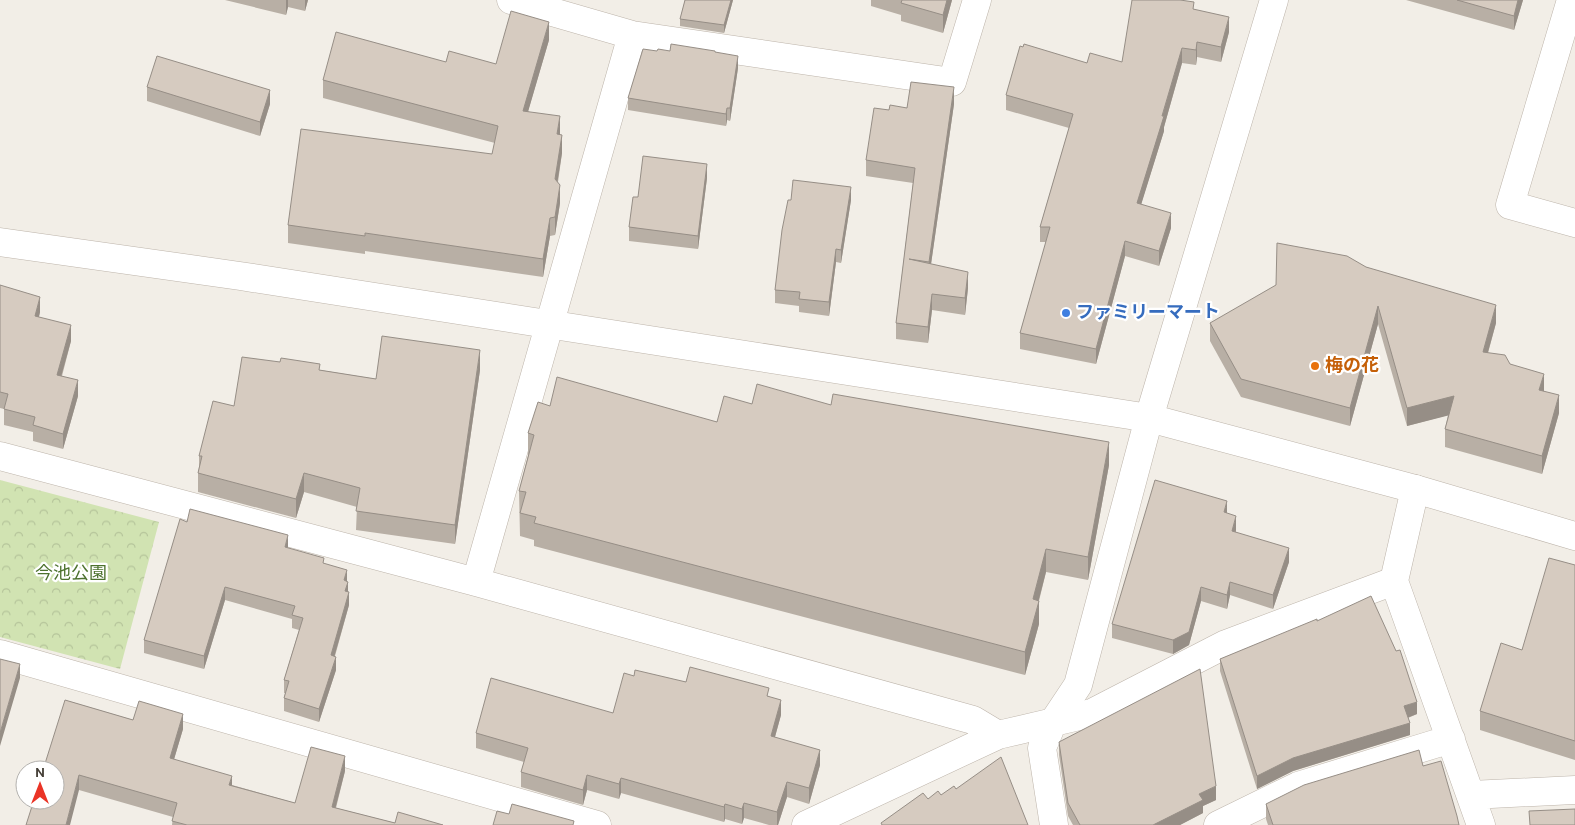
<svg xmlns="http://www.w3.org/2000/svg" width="1575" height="825" viewBox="0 0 1575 825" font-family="Overpass,'Noto Sans JP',sans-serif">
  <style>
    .park { fill: url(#park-crowns) }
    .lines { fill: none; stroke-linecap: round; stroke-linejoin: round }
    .minor-casing { stroke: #bdb4aa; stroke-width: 29 }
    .tertiary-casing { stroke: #bdb4aa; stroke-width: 29 }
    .minor { stroke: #fff; stroke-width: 28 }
    .tertiary { stroke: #fff; stroke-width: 28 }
    .wall { fill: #b8afa5 }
    .shaded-wall { fill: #968e86 }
    .building { fill: #d6cbc0; stroke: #968e86 }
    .shop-dot { fill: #3f7fe0; stroke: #fff; stroke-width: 2 }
    .food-dot { fill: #e8710a; stroke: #fff; stroke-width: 2 }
    .labels { text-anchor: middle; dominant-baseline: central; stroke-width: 4.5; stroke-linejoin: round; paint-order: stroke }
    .shop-label { font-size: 18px; font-weight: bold; fill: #366cbe; stroke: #fff; text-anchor: start }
    .food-label { font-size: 18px; font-weight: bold; fill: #c56008; stroke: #fff; text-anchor: start }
    .park-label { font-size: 18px; fill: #4d722e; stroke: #fff }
  </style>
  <defs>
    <pattern id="park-crowns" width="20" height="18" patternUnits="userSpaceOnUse" patternTransform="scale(1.25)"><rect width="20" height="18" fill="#d1e3b2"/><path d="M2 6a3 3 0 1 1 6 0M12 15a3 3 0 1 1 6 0" fill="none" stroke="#b5c49a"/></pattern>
  </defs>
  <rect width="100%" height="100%" fill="#f2eee7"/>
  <path class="park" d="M0,480L159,522L120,669L0,637Z"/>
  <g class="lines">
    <g class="minor-casing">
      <path id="minor" d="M511,0L632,35L952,82L977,0
        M1571,0L1510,205L1575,223
        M0,456L476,582L973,720L998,735
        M1415,489L1394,581L1481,825
        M476,582L632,35
        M0,654L597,825
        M1052,724L1042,748L1054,825
        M1471,795L1575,790
        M806,825L998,735L1092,713L1226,644L1394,581
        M1218,825L1298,786L1451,739"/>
    </g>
    <g class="tertiary-casing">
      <path id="tertiary" d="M0,242L240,276L1149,418L1415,489L1575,536
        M1052,724L1078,685L1149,418L1274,0"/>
    </g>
    <use href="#minor" class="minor"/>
    <use href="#tertiary" class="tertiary"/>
  </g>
  <path class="wall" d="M225,0H308L305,11L288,7L286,15Z
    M685,0H733L724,33L680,26V19Z
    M871,0H952L943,33L901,21V15L871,6Z
    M1406,0H1523L1514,30Z
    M1194,9L1229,32L1221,62L1197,57L1196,65L1182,63L1164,127V131L1141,204L1171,228L1159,266L1125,256L1096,364L1020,349V333L1046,242H1040V227L1069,128L1006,110V95L1087,63L1122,62Z
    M549,40L528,111L560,134L562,153L558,182L560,203L555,235L550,236L543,277L365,251V254L288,243V225L492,154L495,143L323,98V80L446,62L496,64Z
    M657,51H670L715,53L738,68L730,121L727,120L726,126L628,110V98Z
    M147,87L270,104L260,136L147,101Z
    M954,104L931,264L968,288L965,315L932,310L928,343L896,339V323L913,183L866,176V160L889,110L907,108Z
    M707,178L698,249L629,241V227L638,197Z
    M791,200H851L841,263L836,262L829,316L799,312V306L775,303V290Z
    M1366,267L1496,323L1488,353L1510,364L1544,391L1559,413L1542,474L1445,447V429L1448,415L1407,426L1378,324L1350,426L1241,397L1210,341V323Z
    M0,285L40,312L39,317L71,341L62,376L78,396L63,449L33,441V432L4,425V409L0,408Z
    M320,370L376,379L480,370L455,544L356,530L357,507L304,492L296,518L198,492V473L199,467V456L234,406Z
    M752,404L831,405L1109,465L1088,580L1046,572L1039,601V624L1025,675L534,546V540L520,536L519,491L528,456V433L550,406L717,422Z
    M1227,513L1236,530V532L1289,562L1273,609L1230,595L1227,609L1201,601L1189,645L1173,654L1112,638V624Z
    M187,522L288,548L324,564L347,581L349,605L335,656L336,670L319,722L284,711V698L285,693H284V680L299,630L292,628V619L225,600L204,669L144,653V640Z
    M1575,565V760L1480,730V711L1522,650Z
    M1317,621L1417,714L1408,718L1410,735L1293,771L1257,789L1220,671V659Z
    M634,676L686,682L769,696L781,715L775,737L820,765L809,804L787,797L778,825H769L744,818L742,824L725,819L724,822L621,793L619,799L587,790L583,805L521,787V772L524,762L476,748V733L613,713Z
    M65,700L133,720L183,729L174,759L232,785L295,803L345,771L336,808L395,823L443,825H172L173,817L79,790Z
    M1059,742L1216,800L1203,806V813L1180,825H1073L1068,816L1059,755Z
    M1423,766L1459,825H1268L1266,819V804Z"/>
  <path class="shaded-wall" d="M286,0H288V7L286,15Z
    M305,0H308L305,11Z
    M731,0H733L724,33V25Z
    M947,0H952L943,33V15Z
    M1518,0H1523L1514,30V16Z
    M1229,17V32L1221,62V47Z
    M549,22V40L523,129V111Z
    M1197,42V57L1196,65V50Z
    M1182,48V63L1164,127V131L1137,218V203Z
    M738,56V68L730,121V108Z
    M954,87V104L929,278V262Z
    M270,90V104L260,136V122Z
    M727,108V120L726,126V114Z
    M560,116V134L557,152V134Z
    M562,135V153L555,197V179Z
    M707,164V178L698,249V236Z
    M560,185V203L555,235V217Z
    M851,187V200L841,263V250Z
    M1171,213V228L1159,266V251Z
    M550,218V236L543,277V259Z
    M1125,241V256L1096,364V349Z
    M836,249V262L829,316V302Z
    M968,272V288L965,315V298Z
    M932,294V310L928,343V327Z
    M40,297V312L35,332V316Z
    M1496,305V323L1483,370V352Z
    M1378,306V324L1350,426V408Z
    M71,325V341L57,391V375Z
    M480,350V370L455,544V525Z
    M1544,374V392L1539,390Z
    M78,380V396L63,449V434Z
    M1559,395V413L1542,474V456Z
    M1454,396V414L1407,426V408Z
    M1109,442V465L1088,580V557Z
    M304,473V492L296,518V499Z
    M1227,501V515L1224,512Z
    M1236,516V530L1232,545V531Z
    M288,535V548L285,547Z
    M1289,548V562L1273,609V595Z
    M1046,549V572L1033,622V599Z
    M347,570V583L344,580Z
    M348,582V595L345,591Z
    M1230,582V595L1227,609V595Z
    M225,587V600L204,669V656Z
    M1201,587V601L1189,645L1173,654V640Z
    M349,592V605L331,668V655Z
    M1039,601V624L1025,675V652Z
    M336,657V670L319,722V709Z
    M20,664V678L0,746V733Z
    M781,700V715L771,751V736Z
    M1417,702V714L1404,719V706Z
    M183,714V729L170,773V758Z
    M1410,723V735L1293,771L1257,789V776L1293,758Z
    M820,750V765L809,804V788Z
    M345,756V771L332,821V807Z
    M79,775V790L70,825H66Z
    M587,775V790L583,805V790Z
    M232,776V791L229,785Z
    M621,778V793L619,799V784Z
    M787,782V797L778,825H777V812Z
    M1216,786V800L1203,806V813L1180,825H1153L1199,794Z
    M744,803V818L742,824V809Z
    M725,804V819L724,822V807Z"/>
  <path class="building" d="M685,0H731L724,25L680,19Z
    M902,0H947L943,15L901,3Z
    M1132,0H1180L1194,2L1193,9L1229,17L1221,47L1197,42L1196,50L1182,48L1162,116H1164L1137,203L1171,213L1159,251L1125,241L1096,349L1020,333L1050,227H1040L1073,114L1006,95L1020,46L1023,47L1024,44L1087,63L1090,53L1122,62Z
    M1457,0H1518L1514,16Z
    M511,11L549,22L523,111L560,116L557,134L562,135L555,179L560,185L555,217L550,218L543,259L365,233V236L288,225L301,129L492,154L498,126L323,80L336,32L446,62L449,51L496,64Z
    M671,44L715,51V52L738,56L730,108H727L726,114L628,98L643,49L657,51L658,49L670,51Z
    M157,56L270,90L260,122L147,87Z
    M911,82L954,87L929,262L909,259L968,272L965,298L932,294L928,327L896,323L915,168L866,160L874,108L889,110L890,105L907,108Z
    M643,156L707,164L698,236L629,227L633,197H638Z
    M793,180L851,187L841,250L836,249L829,302L799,299L800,292L775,290L782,230L788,200H791Z
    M1277,243L1347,256L1366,267L1496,305L1483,352L1505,355L1510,364L1544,374L1539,390L1559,395L1542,456L1445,429L1454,396L1407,408L1378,306L1350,408L1241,379L1210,323L1276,285Z
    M0,285L40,297L35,316L71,325L57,375L78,380L63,434L33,425L35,417L4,409L8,394L0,392Z
    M382,336L480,350L455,525L356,511L360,488L304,473L296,499L198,473L202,456H199L213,401L234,406L242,357L280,362L281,358L320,364L319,370L376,379Z
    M557,377L717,422L724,396L752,404L757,384L831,405L833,394L1109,442L1088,557L1046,549L1033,599L1039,601L1025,652L534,523L536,517L520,513L526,492L519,491L534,435L528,433L538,402L550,406Z
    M1155,480L1227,501L1224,512L1236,516L1232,531L1289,548L1273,595L1230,582L1227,595L1201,587L1189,632L1173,640L1112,624Z
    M190,509L288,535L285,547L324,558L323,563L347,570L344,580L348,582L345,591L349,592L331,655L336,657L319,709L284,698L289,681L284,680L303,618L292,615L295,606L225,587L204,656L144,640L180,519L187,522Z
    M1549,558L1575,565V741L1480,711L1501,643L1522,650Z
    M1371,596L1396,651L1400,650L1417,702L1404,706L1410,723L1293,758L1257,776L1220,659L1317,619V621Z
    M0,659L20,664L0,733Z
    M690,667L769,688L767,696L781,700L771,736L820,750L809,788L787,782L777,812L744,803L742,809L725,804L724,807L621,778L619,784L587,775L583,790L521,772L528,748L476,733L491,678L613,713L624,673L634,676L635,670L686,682Z
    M1200,669L1216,786L1199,794L1203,800L1153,825H1080L1068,803L1059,742Z
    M65,700L133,720L139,701L183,714L170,758L232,776L229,785L295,803L311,747L345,756L332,807L395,823L398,812L443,825H187L172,821L177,803L79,775L66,825H26L34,800H55V770H43Z
    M1419,750L1423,766L1441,761L1457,816L1459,825H1273L1266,804L1304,785Z
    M1001,757L1028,825H882L881,823L923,793L928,799L938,791L941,795L954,786L956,789Z
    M512,804L574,821L573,825H493L497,811L509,814Z
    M1575,809V825H1530L1529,811Z"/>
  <circle class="shop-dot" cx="1066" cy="313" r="5"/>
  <circle class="food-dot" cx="1315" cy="366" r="5"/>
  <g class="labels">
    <g class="shop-label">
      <text x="1076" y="313">ファミリーマート</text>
    </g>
    <g class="food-label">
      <text x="1325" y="366">梅の花</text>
    </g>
    <g class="park-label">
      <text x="71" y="574">今池公園</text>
    </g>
  </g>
  <g transform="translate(40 785)"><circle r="24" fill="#ffffff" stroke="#b4b2af"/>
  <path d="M0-4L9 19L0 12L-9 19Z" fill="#ea3426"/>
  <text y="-8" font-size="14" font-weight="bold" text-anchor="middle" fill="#443e36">N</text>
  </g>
</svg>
